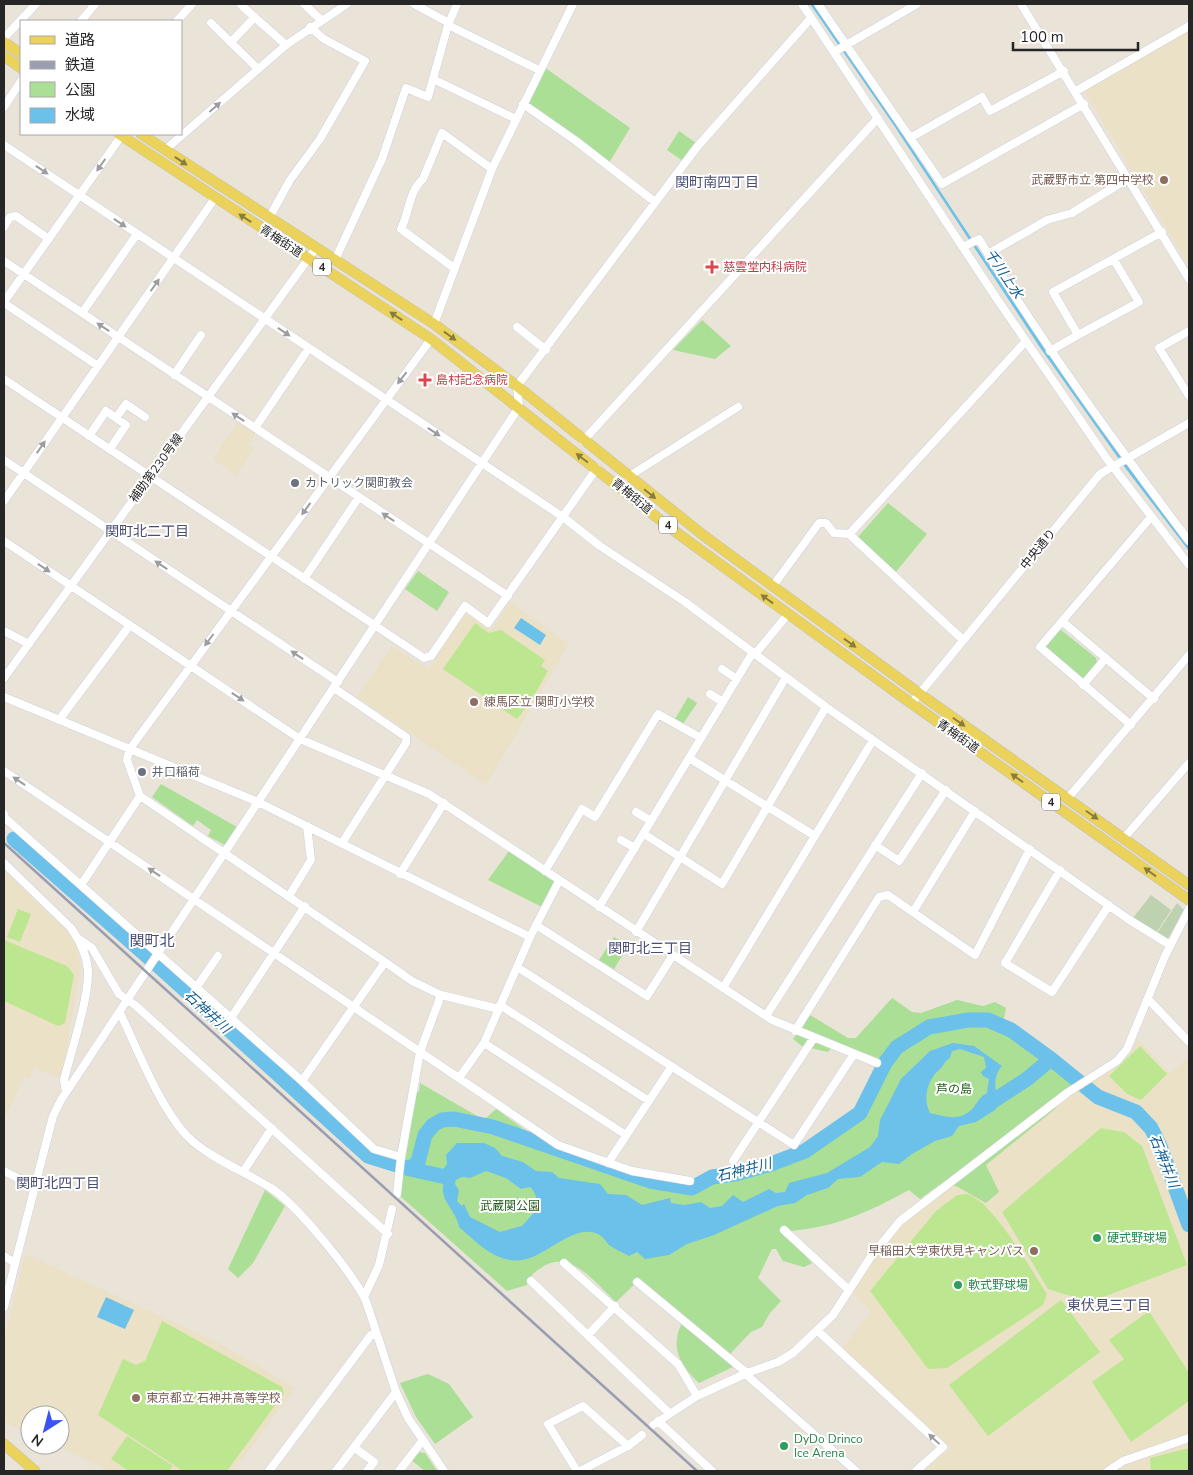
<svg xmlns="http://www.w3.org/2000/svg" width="1193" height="1475" viewBox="0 0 1193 1475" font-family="'Nunito Sans','Noto Sans JP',sans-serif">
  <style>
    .education { fill: #ebe1c7 }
    .green { fill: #aadf95 }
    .cemetery { fill: #bed2af }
    .pitch { fill: #bde690 }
    .water { fill: #6cc1ea; fill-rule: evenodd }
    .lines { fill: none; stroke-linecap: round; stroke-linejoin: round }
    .river { stroke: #6cc1ea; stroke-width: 15 }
    .minor-casing { stroke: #cdd0e0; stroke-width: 9 }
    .major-casing { stroke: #c2c2c2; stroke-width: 11 }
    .minor { stroke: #fff; stroke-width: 8 }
    .major { stroke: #ebd25a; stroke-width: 10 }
    .rail { stroke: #9b9db1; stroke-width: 2.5 }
    .oneway { fill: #9d9d9d }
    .oneway2 { fill: #887c40 }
    .education-dot { fill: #8d6e63; stroke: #fff; stroke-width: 2 }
    .health-dot { fill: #e0444e; stroke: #fff; stroke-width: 2 }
    .worship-dot { fill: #6b7280; stroke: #fff; stroke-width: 2 }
    .leisure-dot { fill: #2e9e5b; stroke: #fff; stroke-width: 2 }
    .labels { text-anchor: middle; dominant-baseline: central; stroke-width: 4; stroke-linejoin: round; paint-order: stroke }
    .shield { fill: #fff; stroke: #676767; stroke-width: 1 }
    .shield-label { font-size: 11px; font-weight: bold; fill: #262626 }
    .education-label { font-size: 12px; fill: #785e54; stroke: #fff; text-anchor: end }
    .street-label { font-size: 12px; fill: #262626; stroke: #fff }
    .health-label { font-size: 12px; fill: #be3a42; stroke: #fff; text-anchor: start }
    .worship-label { font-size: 12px; fill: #5b616d; stroke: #fff; text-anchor: start }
    .park-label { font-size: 12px; fill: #255f1b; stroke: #fff }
    .leisure-label { font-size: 12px; fill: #27864d; stroke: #fff; text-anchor: start }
    .neighbourhood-label { font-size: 14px; fill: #494e75; stroke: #fff }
    .water-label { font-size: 14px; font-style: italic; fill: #115d90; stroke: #fff }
    .quarter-label { font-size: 15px; fill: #494e75; stroke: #fff }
  </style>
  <rect width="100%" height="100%" fill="#e9e3d8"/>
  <path class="education" d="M1189,31V266L1086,94L1091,85Z
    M238,421L256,433L248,444L254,448L236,475L213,459Z
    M510,602L569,644L486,785L357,697L392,646L428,669L464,615L469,614L491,630Z
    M4,870L68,932L76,943L81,968L61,1079L34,1067L30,1079L24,1077L4,1120Z
    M1137,1038L1170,1074L1189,1056V1471H922L951,1448L842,1349L871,1311L852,1292L872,1259L901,1225L956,1179L1071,1095L1121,1063L1134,1047Z
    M25,1254L217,1342L295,1388L234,1471H110L54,1445H60V1415H30V1434L4,1422V1338Z"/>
  <path class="green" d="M544,67L630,128L609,163L527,103Z
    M679,131L696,143L683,161L667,150Z
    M702,320L731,346L715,359L673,350Z
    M888,503L927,534L895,573L857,538Z
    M418,571L449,592L437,611L405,589Z
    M1060,629L1096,658L1097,663L1084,678H1081L1047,651L1046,646Z
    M688,697L697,703L683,724L675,719Z
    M161,784L237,827L225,845L208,836L211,830L197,820L193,826L152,797Z
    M509,851L555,882L542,907L488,880Z
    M614,937L628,946L614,969L599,960Z
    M892,998L912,1012L921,1013L957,1000L983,1006L995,1002L1006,1008L1002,1029L1074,1082L1055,1109L986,1165L999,1192L986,1203L956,1186L939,1185L920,1199L909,1190C868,1212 837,1227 790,1231L787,1237L812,1263L804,1267L783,1261L776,1249H772L758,1278L781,1301L770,1313L762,1327L751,1332L730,1354L735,1366L699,1383C681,1366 670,1349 681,1325L661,1297L640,1279L616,1302C597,1285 570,1247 541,1268C533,1273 530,1276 527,1285L507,1291L400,1196L416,1091L419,1092L420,1083L484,1120L496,1109L560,1155L654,1185L696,1190L713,1180L731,1178L803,1156L860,1116L879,1083L886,1061L836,1043L828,1052L802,1046L793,1039L810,1015L848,1038H856Z
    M265,1190L285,1206L253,1263L238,1278L228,1269Z
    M428,1374L449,1384L473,1417L435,1444L416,1417L400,1383Z
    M418,1452L425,1453L437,1471H425L411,1460Z"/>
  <path class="cemetery" d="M1151,895L1171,910L1156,933L1133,918Z
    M1177,903L1184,910L1167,940L1157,933Z"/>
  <path class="pitch" d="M475,623L489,633L501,630L545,660L541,666L548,671L529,704L517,719L443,669Z
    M18,909L31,914L20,942L7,937Z
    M4,940L67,966L74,975L65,1023L58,1026L4,1001Z
    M1140,1046L1167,1074L1141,1100L1127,1094L1109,1076Z
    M1101,1128L1124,1132L1142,1146L1187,1265L1090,1302L1048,1289L1002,1212Z
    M967,1194C993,1201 1031,1270 1047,1294L1043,1305L947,1368L928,1369L870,1291L936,1211L957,1195Z
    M1061,1300L1100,1352L988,1436L949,1385Z
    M1149,1311L1189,1373V1401L1131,1442L1092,1382L1124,1359L1109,1340Z
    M162,1321L282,1387L284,1393L227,1471H183L98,1415L123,1359L136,1365L145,1361Z
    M127,1436L173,1466L169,1471H129L111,1459Z
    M1189,1448V1471H1151L1150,1458Z"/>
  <path class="water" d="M810,4H814C844,50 877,95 907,141C998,278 1087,417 1189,546V551L1126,469L1039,346L893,124Z
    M521,618L546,635L540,645L514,628Z
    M953,1043L974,1046L1002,1066C992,1077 995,1091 999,1104L995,1110L976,1122L959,1126L952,1136L935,1141L912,1154L899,1164L882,1162L860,1177L838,1179L828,1188L807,1195L795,1203L778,1206L714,1235L687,1244L669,1255L645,1259L637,1252L629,1256C623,1253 615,1249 609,1245C606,1242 603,1236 598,1234C570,1221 541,1266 510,1260C490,1257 473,1239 459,1227C457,1210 436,1199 445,1180L442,1171L447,1164L446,1155L457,1143H484L495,1148L502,1156L523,1162L536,1171L552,1172L559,1178L600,1184L608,1194L626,1195L642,1205L670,1198L671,1203L685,1205L701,1202L710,1208L722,1206L733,1195L743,1202L769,1189L776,1193L785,1192L789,1183L827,1173L870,1147L878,1136L880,1120L901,1079L930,1051ZM960,1049L984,1057L986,1068L981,1072L983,1076L989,1079L987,1093C981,1096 978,1101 974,1107C961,1122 947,1117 930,1113C922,1098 928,1079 940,1069C944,1066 944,1061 950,1058L952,1051ZM486,1171L506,1178L521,1189L530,1187C537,1194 537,1200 537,1209L522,1226L500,1232L470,1217L464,1204L462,1206L457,1201L459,1190L455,1184L456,1176L470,1178Z
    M106,1297L134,1310L125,1329L97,1317Z"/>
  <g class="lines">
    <path class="river" d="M14,839L162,969L368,1156L410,1169L446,1177L461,1169
      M993,1101L1027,1079L1051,1059
      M410,1169L418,1162L425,1135L433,1125L442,1120L454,1119L493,1127L650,1181L692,1188L712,1177L735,1174L771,1164L805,1151L860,1113L885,1063L897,1047L929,1027L968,1020H988L1011,1030L1051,1059L1098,1097L1136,1112L1151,1128L1160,1146L1189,1225"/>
    <g class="minor-casing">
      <path id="minor" d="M304,4L321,20
        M414,4L449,23
        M802,4L997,299L1107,459L1189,565
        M818,4L942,184L1084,104
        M1021,4L1189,279
        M241,5L286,45
        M81,21L95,4
        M177,21L192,4
        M211,23L258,69
        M448,25L539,70
        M4,38L36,4
        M231,42L255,17
        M834,52L917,4
        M433,79L516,119
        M1076,91L1189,26
        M523,104L576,141L655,202
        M4,107L21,81
        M910,138L982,97L990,111L1064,71
        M4,145L563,517L600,546L685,602L826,707L1128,919L1170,945
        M165,150L286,45L347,4
        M269,218L290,180L320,139L365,61L324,39L310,27
        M4,227L10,217L16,216L49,239
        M963,247L979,239C1043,344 1115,443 1189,541
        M988,254L1047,220L1072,213L1129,178
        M335,260L382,159L406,88L428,97L448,25L457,4
        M4,261L508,596
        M454,268L401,229C409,213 409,191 423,179L442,133L492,169
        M4,302L122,135
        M4,303L98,366
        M82,313L137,234
        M434,324L492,169L573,4
        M517,327L546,350
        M1189,331L1159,348L1189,396
        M1078,335L1139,302L1114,260
        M1050,351L1078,335L1053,292L1162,232
        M174,375L201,335
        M4,379L424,658L431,656L465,606L488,623L597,468
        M116,418L126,404L145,417
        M255,428L309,348
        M89,436L106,411L126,425L110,449
        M583,441L878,118
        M4,460L338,682
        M628,477L738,407
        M4,501L215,198
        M849,534L963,640
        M4,541L300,739L429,794L772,1020L877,1063
        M304,579L359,497
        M773,586L819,523H826L834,533L849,534L853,530L1026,341
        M1063,622L1154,699
        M4,631L29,644
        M756,653L788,614
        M722,669L737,679
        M4,678L316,248
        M1083,685L1106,658
        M334,688L406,737V743L342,843
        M710,694L723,702
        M4,697L258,802L530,937
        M911,704L1100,474L1189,423
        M59,720L130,625
        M1131,725L1040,647L1151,517
        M689,758L815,836
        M4,771L558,1145L632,1171L690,1181
        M1068,798L1189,655
        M636,812L651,821
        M4,814L5,818L302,1081L374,1149L401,1157L420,1052L441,995
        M644,834L722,884L826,707
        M1124,838L1189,763
        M621,840L635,848
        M875,845L899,861L946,790
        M4,863L71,928C80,941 87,955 88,971C89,998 71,1052 64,1080L66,1092
        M1060,870L1005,963L1052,992L1109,905
        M545,871L582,809L595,817L658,714L701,738
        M400,874L444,803
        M81,885L140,796
        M289,896L311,860L307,826
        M599,907L753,652
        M913,912L975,811
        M536,925L647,996L673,955
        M636,932L786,677
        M79,939L92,948L119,994L135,1005L388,1234
        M385,962L412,981L441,995L499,1009
        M517,967L794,1145L854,1054
        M196,988L218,956
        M723,988L873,740
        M1148,999L1189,1042
        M500,1005L649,1101
        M120,1013C138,1050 159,1106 187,1136C209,1158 244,1171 271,1188C297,1205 352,1272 366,1301L396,1392L408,1418L444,1471
        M766,1016L922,773
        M231,1018L305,906
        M795,1031L879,897L888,895L975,955L1030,849
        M484,1043L626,1135
        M459,1078L484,1043L530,937L559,881
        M302,1081L385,962L140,796L127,760L129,750L431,339
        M733,1161L813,1039
        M608,1163L672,1066
        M4,1171L35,1187
        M243,1172L272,1128
        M397,1194L401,1157
        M784,1230L849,1290
        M4,1256L15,1263
        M564,1263L678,1364L697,1396
        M531,1281L669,1413
        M637,1282L747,1373L750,1378L856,1471
        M364,1297L379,1265L392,1209
        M4,1307L53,1116L61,1100L519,407L517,386L697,147L811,18
        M818,1331L943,1447L916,1471
        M588,1335L615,1306
        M658,1421L712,1471
        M653,1425L697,1396L747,1373L778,1362L793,1353L833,1315L870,1258L900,1221L1067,1093L1117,1061L1127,1049L1165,956L1189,909
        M355,1448L374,1462L367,1471
        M269,1471L371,1335L376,1334
        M336,1471L396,1392
        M399,1471L423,1440
        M577,1471L548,1424L583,1406L628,1446
        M580,1471L628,1446L642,1435
        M1108,1471L1123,1461L1189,1438"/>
    </g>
    <g class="major-casing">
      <path id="major" d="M4,42L21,54
        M4,56L21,68
        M119,134L431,339L673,530L901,696L1189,900
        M141,134L434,324L517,386L703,535L920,694L1189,885
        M4,1444L35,1471"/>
    </g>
    <use href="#minor" class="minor"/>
    <use href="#major" class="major"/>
    <path class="rail" d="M4,843L697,1471"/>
  </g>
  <defs><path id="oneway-solid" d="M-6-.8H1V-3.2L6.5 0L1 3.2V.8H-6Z" transform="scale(1.25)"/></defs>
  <g class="oneway">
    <use href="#oneway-solid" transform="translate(215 107) rotate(-41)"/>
    <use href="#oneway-solid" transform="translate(101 165) rotate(125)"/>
    <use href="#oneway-solid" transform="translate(42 170) rotate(34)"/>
    <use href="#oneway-solid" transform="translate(120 223) rotate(34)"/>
    <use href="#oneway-solid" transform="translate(155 285) rotate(-55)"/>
    <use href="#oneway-solid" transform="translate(103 327) rotate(-147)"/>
    <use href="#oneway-solid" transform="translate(284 332) rotate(34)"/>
    <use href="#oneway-solid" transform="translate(402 378) rotate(128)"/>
    <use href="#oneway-solid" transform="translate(238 417) rotate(-147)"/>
    <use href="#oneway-solid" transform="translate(434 432) rotate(34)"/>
    <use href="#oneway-solid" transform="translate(41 447) rotate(-55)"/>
    <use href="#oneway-solid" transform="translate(306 509) rotate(126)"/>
    <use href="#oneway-solid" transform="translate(388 517) rotate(-147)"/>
    <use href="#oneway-solid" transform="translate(161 565) rotate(-147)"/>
    <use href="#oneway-solid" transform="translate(44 568) rotate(34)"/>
    <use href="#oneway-solid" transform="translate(209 640) rotate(127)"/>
    <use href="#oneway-solid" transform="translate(297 655) rotate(-146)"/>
    <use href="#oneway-solid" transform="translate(238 697) rotate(34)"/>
    <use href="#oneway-solid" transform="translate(19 781) rotate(-146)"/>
    <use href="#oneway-solid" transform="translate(154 872) rotate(-146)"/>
    <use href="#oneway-solid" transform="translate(934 1439) rotate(-137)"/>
  </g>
  <g class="oneway2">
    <use href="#oneway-solid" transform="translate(181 161) rotate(34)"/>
    <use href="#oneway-solid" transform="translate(245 218) rotate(-147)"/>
    <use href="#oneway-solid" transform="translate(396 316) rotate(-147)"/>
    <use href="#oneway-solid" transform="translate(450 336) rotate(36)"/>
    <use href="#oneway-solid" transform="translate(582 458) rotate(-143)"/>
    <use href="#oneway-solid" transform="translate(650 494) rotate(39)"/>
    <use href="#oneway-solid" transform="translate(767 599) rotate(-144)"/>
    <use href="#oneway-solid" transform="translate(850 643) rotate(36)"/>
    <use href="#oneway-solid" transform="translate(959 722) rotate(35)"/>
    <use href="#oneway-solid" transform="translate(1017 778) rotate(-145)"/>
    <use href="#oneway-solid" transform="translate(1092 815) rotate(35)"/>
    <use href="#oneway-solid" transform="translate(1150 872) rotate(-144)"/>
  </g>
  <g class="education-dot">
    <circle cx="1164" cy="180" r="5"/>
    <circle cx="474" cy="702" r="5"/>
    <circle cx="1034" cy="1251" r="5"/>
    <circle cx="136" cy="1398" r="5"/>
  </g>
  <g class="health-dot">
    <path d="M709.5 259.5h5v5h5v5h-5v5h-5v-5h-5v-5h5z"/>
    <path d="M422.5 372.5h5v5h5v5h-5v5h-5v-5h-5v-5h5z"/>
  </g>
  <g class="worship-dot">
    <circle cx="295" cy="483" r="5"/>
    <circle cx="142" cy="772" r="5"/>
  </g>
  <g class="leisure-dot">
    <circle cx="1097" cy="1238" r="5"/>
    <circle cx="958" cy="1285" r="5"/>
    <circle cx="784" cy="1446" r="5"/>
  </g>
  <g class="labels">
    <g class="shield">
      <rect x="313" y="258.5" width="18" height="17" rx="4"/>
      <rect x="659" y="516.5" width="18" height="17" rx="4"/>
      <rect x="1042" y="793.5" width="18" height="17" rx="4"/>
    </g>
    <g class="shield-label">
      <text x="322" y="267">4</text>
      <text x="668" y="525">4</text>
      <text x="1051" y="802">4</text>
    </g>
    <g class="education-label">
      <text x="1154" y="180">武蔵野市立 第四中学校</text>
      <text x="484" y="702" text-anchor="start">練馬区立 関町小学校</text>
      <text x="1024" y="1251">早稲田大学東伏見キャンパス</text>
      <text x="146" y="1398" text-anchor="start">東京都立 石神井高等学校</text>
    </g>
    <g class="street-label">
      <text transform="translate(281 241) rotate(33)">青梅街道</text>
      <text transform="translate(156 468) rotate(-54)">補助第230号線</text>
      <text transform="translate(632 496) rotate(39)">青梅街道</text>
      <text transform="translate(1038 549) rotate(-51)">中央通り</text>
      <text transform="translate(958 736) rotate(35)">青梅街道</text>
    </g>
    <g class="health-label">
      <text x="723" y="267">慈雲堂内科病院</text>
      <text x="436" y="380">島村記念病院</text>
    </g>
    <g class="worship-label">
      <text x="305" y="483">カトリック関町教会</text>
      <text x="152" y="772">井口稲荷</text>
    </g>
    <g class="park-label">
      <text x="954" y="1089">芦の島</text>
      <text x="510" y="1206">武蔵関公園</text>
    </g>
    <g class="leisure-label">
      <text x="1107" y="1238">硬式野球場</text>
      <text x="968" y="1285">軟式野球場</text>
      <text x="794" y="1439">DyDo Drinco<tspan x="794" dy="14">Ice Arena</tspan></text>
    </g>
    <g class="neighbourhood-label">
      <text x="717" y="182">関町南四丁目</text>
      <text x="147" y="531">関町北二丁目</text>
      <text x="650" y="948">関町北三丁目</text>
      <text x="58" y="1183">関町北四丁目</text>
      <text x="1109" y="1305">東伏見三丁目</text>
    </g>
    <g class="water-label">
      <text transform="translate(1004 274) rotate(56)">千川上水</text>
      <text transform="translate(207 1012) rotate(42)">石神井川</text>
      <text transform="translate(1164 1161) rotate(68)">石神井川</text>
      <text transform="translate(744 1170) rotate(-14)">石神井川</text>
    </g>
    <g class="quarter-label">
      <text x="152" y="941">関町北</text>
    </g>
  </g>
  <rect width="1193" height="1475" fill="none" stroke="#262626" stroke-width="10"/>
  <rect x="20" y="20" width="162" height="115" fill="#ffffff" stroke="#a8a8a8"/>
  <rect x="30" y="36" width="25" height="8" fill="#ebd25a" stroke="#a8a8a8"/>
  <text x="65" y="45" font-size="15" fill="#262626">道路</text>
  <rect x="30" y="61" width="25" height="8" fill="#9b9db1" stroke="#a8a8a8"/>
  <text x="65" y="70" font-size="15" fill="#262626">鉄道</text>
  <rect x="30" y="82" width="25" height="15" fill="#aadf95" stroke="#a8a8a8"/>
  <text x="65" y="95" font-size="15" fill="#262626">公園</text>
  <rect x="30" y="108" width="25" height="15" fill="#6cc1ea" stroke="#a8a8a8"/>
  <text x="65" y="120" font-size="15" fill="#262626">水域</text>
  <g transform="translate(45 1430) rotate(216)"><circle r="24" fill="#ffffff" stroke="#a8a8a8"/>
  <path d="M0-4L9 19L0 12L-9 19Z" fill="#3a52f4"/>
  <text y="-8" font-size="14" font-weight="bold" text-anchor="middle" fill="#262626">N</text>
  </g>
  <path d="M1013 42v8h125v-8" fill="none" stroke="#262626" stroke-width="2.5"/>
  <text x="1020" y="42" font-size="15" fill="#262626" stroke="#ffffff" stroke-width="4" paint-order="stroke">100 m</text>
</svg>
